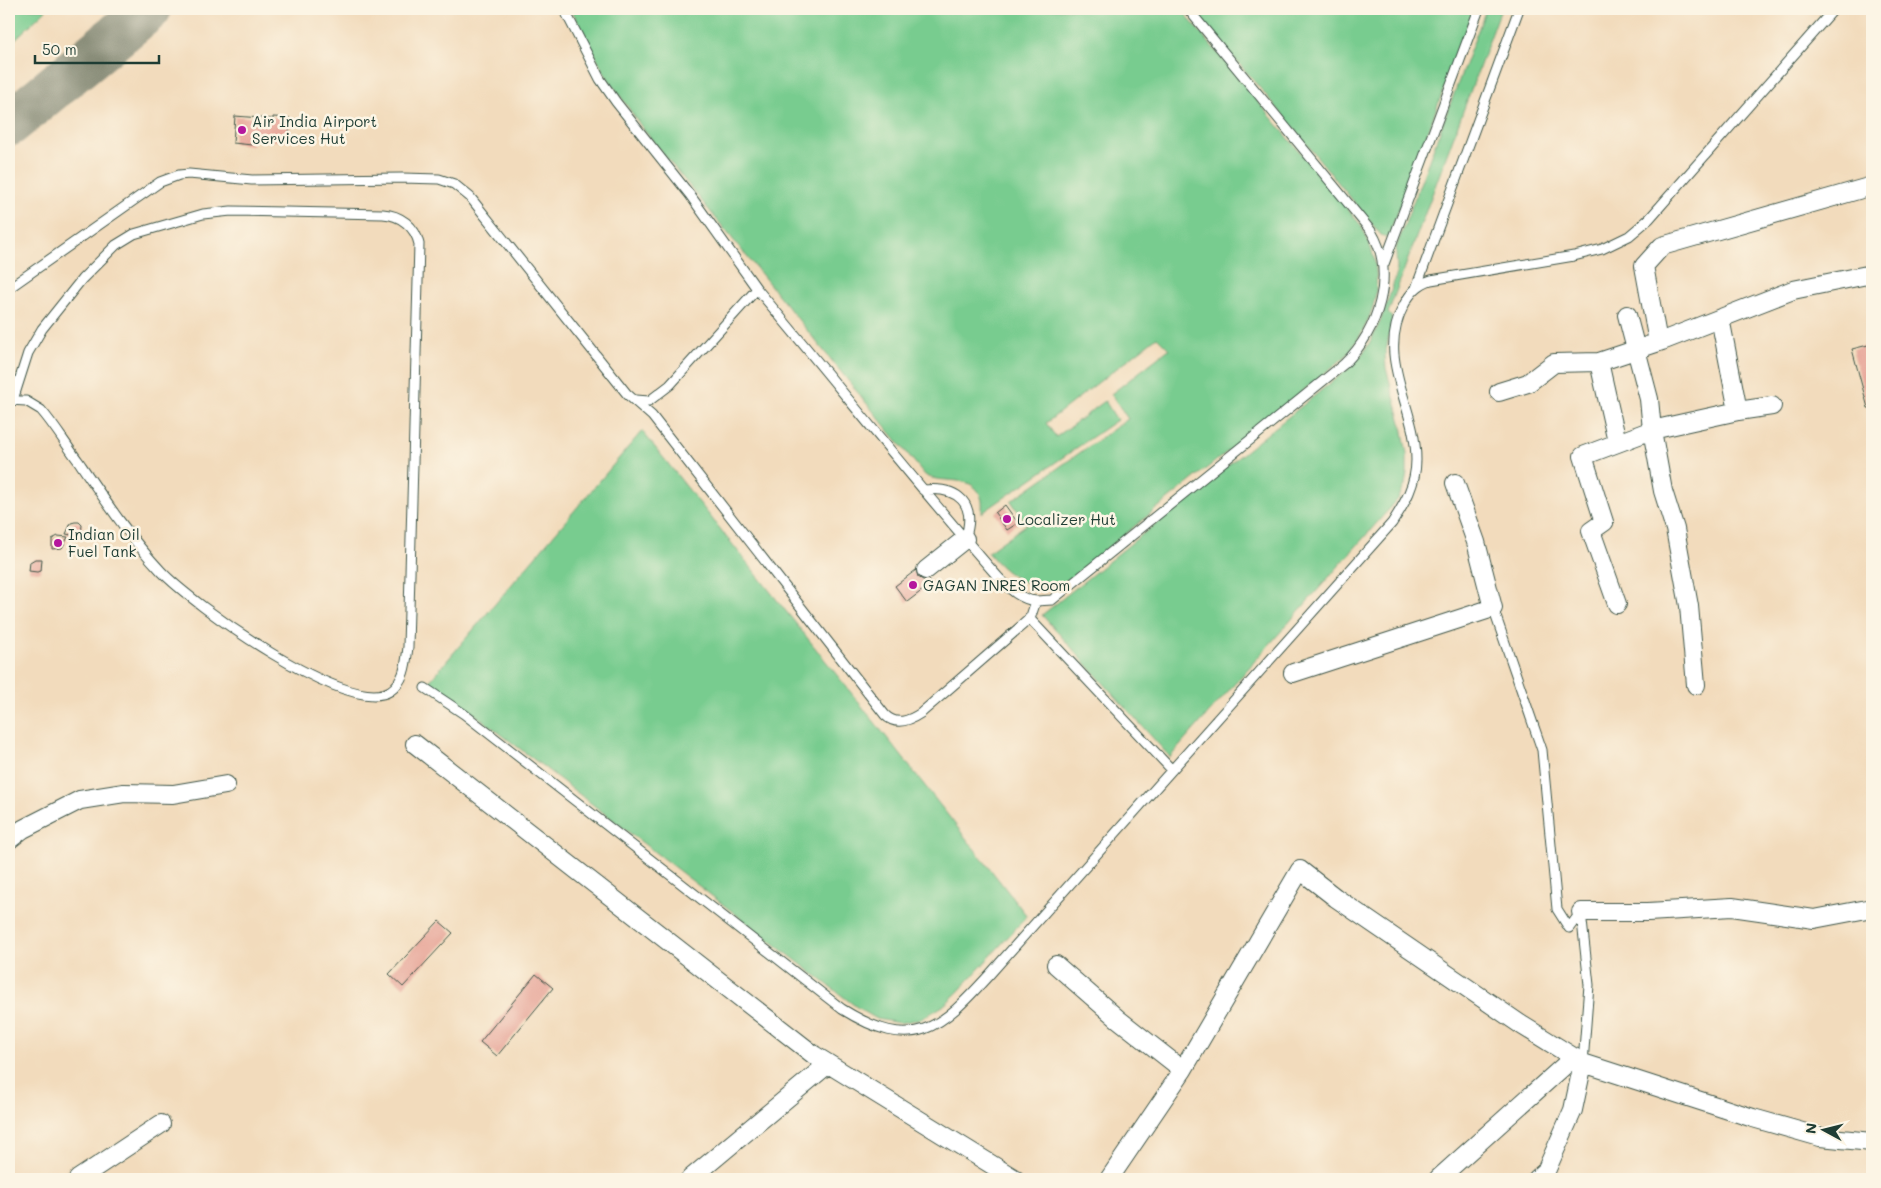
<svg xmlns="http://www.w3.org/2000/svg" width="1881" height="1188" viewBox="0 0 1881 1188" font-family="Mali,sans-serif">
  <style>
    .green { fill: #78cc8f; stroke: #4c8462 }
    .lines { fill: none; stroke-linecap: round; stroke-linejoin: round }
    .taxiway { stroke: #888c78; stroke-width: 45 }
    .building { fill: #e59e91 }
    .lane-casing { stroke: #3f5548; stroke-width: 11 }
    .street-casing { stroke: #3f5548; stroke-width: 20 }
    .lane { stroke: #fff; stroke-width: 9 }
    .street { stroke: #fff; stroke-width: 18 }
    .poi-dot { fill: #b5179e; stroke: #fcf5e5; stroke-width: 2 }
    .labels { text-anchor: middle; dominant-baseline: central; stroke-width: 5; stroke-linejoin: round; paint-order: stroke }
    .poi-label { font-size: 15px; fill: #1f3d34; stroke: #fcf5e5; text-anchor: start }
  </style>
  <rect width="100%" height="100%" fill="#fcf5e5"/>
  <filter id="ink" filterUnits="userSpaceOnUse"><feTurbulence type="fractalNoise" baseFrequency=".02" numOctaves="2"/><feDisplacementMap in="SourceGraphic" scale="10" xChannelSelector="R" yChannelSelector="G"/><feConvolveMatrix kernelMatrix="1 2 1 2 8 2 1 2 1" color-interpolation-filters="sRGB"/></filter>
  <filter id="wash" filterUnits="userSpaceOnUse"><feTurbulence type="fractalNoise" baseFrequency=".0096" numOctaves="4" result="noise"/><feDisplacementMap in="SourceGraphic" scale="20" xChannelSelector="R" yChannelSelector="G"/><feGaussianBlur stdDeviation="1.12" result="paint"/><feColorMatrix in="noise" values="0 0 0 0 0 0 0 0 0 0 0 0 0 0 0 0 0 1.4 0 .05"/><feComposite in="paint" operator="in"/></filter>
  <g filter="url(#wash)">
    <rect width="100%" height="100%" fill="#f2dbbc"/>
    <path class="green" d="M9,9H47L9,45Z
      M571,9H1181L1360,224C1387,272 1380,313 1346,356L1068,580C1037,596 1007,577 988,552L1027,524L1011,501L1128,419L1111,394L1169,349L1157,337L1046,423L1056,437L1105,401L1117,420L982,513C982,508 983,502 981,497C974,473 940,485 925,475L643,129L605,74Z
      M1192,9H1474L1388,237L1386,238L1381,235L1283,115Z
      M1486,9H1501L1388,313L1391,316L1392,320L1385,356L1386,368L1402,426L1407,454V472L1405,485L1398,499L1170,757L1042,615L1354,364C1377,338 1385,309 1396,276C1399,265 1394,255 1397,245Z
      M642,431L896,749L1027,916L958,992L943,1006L921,1019L899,1023L877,1019L858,1008L489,725L458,702L428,683Z"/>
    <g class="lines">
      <path class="taxiway" d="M9,124L149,9"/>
    </g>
    <g id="blocks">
      <path class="building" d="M235,116L273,119V117L290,118L289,141L253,140L252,145L233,143Z
        M1872,344V408H1868L1852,349Z
        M1005,505L1018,523L1007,530L995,513Z
        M75,522H79L82,525L81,534L77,536L66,534L71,523Z
        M58,536L68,537L62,548L52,549V539Z
        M35,559H42L41,571L37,572L29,571L30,562Z
        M916,570L918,577L923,580H929L932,583L907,602L895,586Z
        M439,921L453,933L403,987L389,974Z
        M536,974L553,988L497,1056L480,1042Z"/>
    </g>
  </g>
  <g filter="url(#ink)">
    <use href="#blocks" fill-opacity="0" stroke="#3f5548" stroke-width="1"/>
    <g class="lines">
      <g class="lane-casing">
        <path id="lane" d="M564,9L600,79L616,102L690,195L757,289L670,385L649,401L636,400
          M1384,264L1479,9
          M9,288L160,182L179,175L189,174L252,180L402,178L439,179L454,184L470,197L627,394L652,416L885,715C896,726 909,721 921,713L1027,621L1031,616L1036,601L1052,600L1344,364C1378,331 1397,274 1371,231L1188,9
          M1416,288L1519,9
          M757,289C838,385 915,483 998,577C1010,589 1019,599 1036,601
          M9,400L26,401L41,410C55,426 66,445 79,462C104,499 130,538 161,571C192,604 348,717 390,691C405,681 406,663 408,647L419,244C415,226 400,215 383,214L231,211L203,214L134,234L116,245L82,279L42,329L28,353L13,400
          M923,490C959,486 977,504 965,539
          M1493,608L1542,750L1557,909L1569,928L1581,912L1589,985L1583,1063
          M1029,618L1172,770
          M425,688L464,714L487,732L842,1009C914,1054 940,1029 990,974L1392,523C1405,503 1416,484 1416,460C1416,405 1375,359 1404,305C1410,293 1418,284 1431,280L1574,256L1602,249L1629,236L1649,219L1834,9"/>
      </g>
      <g class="street-casing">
        <path id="street" d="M1627,315L1649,399L1652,430L1663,491L1675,529L1689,606L1696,685
          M1720,318L1738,411
          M1658,342L1644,266L1662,246L1872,186
          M1599,362L1617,442
          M1499,392L1528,383L1554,363L1599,362L1662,341L1793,290L1872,274
          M926,570L965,539
          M1617,604L1591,531L1604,522L1583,456L1652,430L1738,411L1772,406
          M1293,673L1493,608L1476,542L1455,483
          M415,744L814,1055L1015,1179
          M9,840L23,829L80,800L124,793L173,794L226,785
          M1581,912H1648L1732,907L1814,919L1872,908
          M1056,965L1118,1019L1183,1070
          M78,1179L161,1124
          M690,1179L828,1064
          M1109,1179L1183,1070L1300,870L1336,898L1520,1024L1583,1063L1753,1118L1820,1137L1872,1142
          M1438,1179L1574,1057
          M1537,1179L1546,1171L1573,1110L1583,1063"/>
      </g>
      <use href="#lane" class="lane"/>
      <use href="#street" class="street"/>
    </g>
  </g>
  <g class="poi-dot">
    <circle cx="242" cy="130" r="5"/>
    <circle cx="1007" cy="519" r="5"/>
    <circle cx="58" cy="543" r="5"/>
    <circle cx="913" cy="585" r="5"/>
  </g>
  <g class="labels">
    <g class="poi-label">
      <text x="252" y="121">Air India Airport<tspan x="252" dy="17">Services Hut</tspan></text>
      <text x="1017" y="519">Localizer Hut</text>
      <text x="68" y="534">Indian Oil<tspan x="68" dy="17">Fuel Tank</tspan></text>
      <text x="923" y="585">GAGAN INRES Room</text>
    </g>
  </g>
  <rect width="1881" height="1188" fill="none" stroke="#fcf5e5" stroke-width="30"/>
  <g transform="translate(1824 1130) rotate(277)" stroke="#fcf5e5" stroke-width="4" paint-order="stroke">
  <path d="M0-4L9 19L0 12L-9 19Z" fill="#1f3d34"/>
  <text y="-8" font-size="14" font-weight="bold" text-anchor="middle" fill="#1f3d34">N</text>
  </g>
  <path d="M35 55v8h124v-8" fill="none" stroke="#1f3d34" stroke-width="2.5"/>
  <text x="42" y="55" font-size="15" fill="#1f3d34" stroke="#fcf5e5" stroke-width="4" paint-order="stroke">50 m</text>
</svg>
